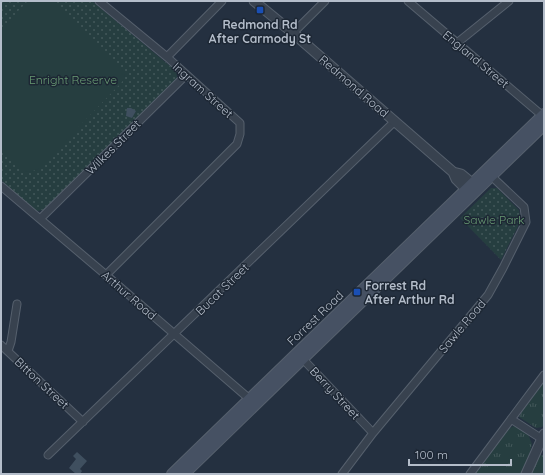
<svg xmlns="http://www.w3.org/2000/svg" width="545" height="475" viewBox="0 0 545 475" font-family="Quicksand,sans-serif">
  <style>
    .grass { fill: url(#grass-tufts) }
    .park { fill: url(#park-dots) }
    .garden { fill: #263e40 }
    .building { fill: #3f4f5f }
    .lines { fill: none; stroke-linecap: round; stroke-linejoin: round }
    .minor-casing { stroke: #56606d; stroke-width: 9 }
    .tertiary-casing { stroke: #56606d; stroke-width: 11 }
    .secondary-casing { stroke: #56606d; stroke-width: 12 }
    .minor { stroke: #38424f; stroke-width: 7 }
    .tertiary { stroke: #38424f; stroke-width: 9 }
    .secondary { stroke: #465163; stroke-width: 10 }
    .transit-dot { fill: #1a4fb4; stroke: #1d2734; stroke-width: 1.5 }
    .labels { text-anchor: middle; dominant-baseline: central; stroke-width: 3; stroke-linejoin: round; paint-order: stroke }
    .poi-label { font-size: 12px; font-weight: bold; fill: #b4bdca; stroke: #1d2734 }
    .street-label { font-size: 12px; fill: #b4bdca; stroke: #1d2734 }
    .park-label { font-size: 12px; fill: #6a9c74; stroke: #1d2734 }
  </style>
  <defs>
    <pattern id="grass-tufts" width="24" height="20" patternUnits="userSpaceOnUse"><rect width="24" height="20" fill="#263e40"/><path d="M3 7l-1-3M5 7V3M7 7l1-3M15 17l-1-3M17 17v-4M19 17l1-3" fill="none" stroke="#43585a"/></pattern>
    <pattern id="park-dots" width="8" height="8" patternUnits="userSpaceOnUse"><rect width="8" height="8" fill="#263e40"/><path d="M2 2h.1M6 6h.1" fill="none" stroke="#43585a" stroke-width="1.8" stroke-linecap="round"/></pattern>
  </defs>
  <rect width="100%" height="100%" fill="#243040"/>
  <path class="grass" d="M544,382V425L542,427L536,428L519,417L521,413Z
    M514,426L519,428L528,434L532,444L529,456L521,474H475L506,431L510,428Z
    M539,454L544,456V474H531Z"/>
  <path class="park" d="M1,1H92L176,71L177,77L175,82L43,210L38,211L34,210L1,180Z
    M491,188H497L519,210L521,220L501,260L460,218Z"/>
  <path class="garden" d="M28,1H51L121,68L125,75L122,82L38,169L30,172L24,171L1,149V34L17,12Z"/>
  <path class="building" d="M127,108H131L136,111L132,118L126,116Z
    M77,452L87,461L80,469L82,471L80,474H76L69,468L76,459L73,456Z"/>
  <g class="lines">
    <g class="minor-casing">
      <path id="minor" d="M99,1L167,57L240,123V134L237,144L106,275
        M408,1L544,117
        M293,33L325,1
        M457,43L509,1
        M167,57L222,1
        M1,186L106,275L253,402
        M40,219L186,75
        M1,345L83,422
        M8,351L11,342L17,304
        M300,356L373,433
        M511,419L542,439
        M48,455L395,121
        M342,474L373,433L488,295L503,268L526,222L524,207L488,173
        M470,474L544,375"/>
    </g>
    <g class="tertiary-casing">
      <path id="tertiary" d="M254,1L293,33L453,172L461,174L478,188
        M453,172L456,179L471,194
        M526,474L544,434"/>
    </g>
    <g class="secondary-casing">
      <path id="secondary" d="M172,474L544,114
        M184,474L544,125"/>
    </g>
    <use href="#minor" class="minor"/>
    <use href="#tertiary" class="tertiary"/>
    <use href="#secondary" class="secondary"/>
  </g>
  <g class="transit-dot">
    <rect x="256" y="6" width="8" height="8" rx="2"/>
    <rect x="353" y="288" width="8" height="8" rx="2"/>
  </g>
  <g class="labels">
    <g class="poi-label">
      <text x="260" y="24">Redmond Rd<tspan x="260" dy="14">After Carmody St</tspan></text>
      <text x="365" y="285" text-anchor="start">Forrest Rd<tspan x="365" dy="14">After Arthur Rd</tspan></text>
    </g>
    <g class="street-label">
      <text transform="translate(476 59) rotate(40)">England Street</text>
      <text transform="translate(354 86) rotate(41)">Redmond Road</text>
      <text transform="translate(203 90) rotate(42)">Ingram Street</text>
      <text transform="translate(113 147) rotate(-45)">Wilkes Street</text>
      <text transform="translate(222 289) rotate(-44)">Bucat Street</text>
      <text transform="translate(129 295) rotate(41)">Arthur Road</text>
      <text transform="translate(315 318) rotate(-44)">Forrest Road</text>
      <text transform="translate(462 326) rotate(-50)">Sawle Road</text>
      <text transform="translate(42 383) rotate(43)">Bitton Street</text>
      <text transform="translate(335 393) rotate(47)">Berry Street</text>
    </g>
    <g class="park-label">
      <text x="73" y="79">Enright Reserve</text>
      <text x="494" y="219">Sawle Park</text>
    </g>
  </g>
  <rect width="545" height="475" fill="none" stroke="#b4bdca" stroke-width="4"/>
  <path d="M409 459v6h102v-6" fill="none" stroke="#b4bdca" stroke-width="2"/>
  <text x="415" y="459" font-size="12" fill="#b4bdca" stroke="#1d2734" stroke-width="3" paint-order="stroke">100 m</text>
</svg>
